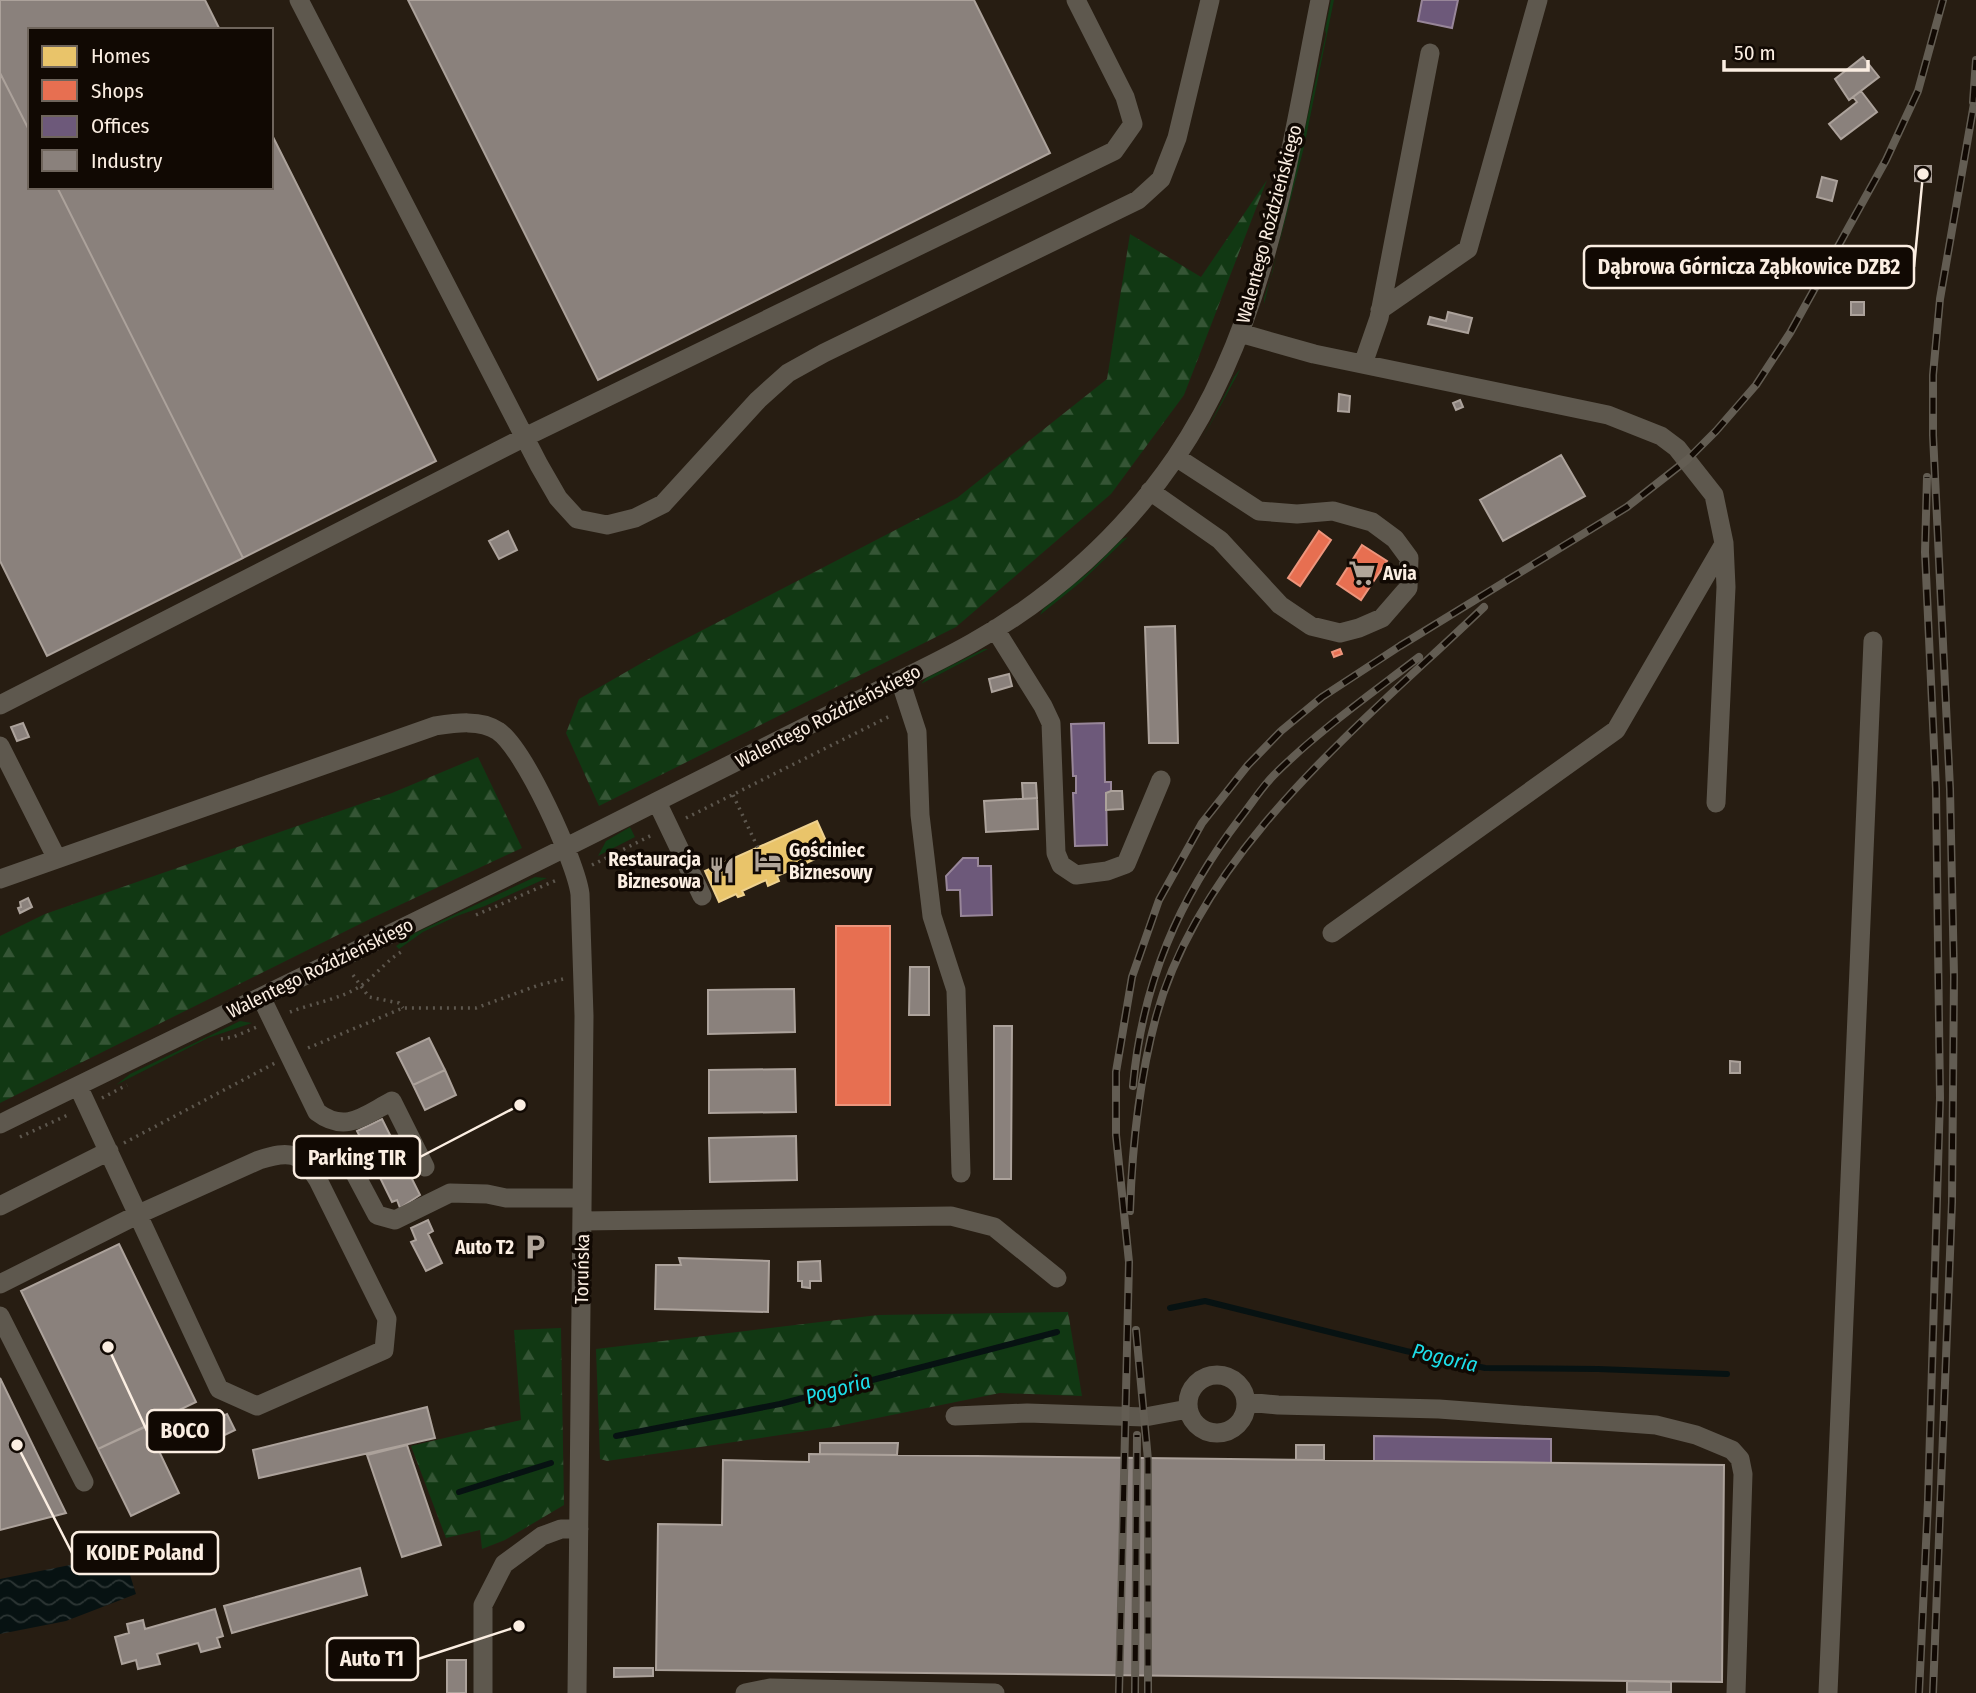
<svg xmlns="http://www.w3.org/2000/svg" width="1976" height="1693" viewBox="0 0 1976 1693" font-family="'Fira Sans Condensed',sans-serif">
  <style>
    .green { fill: #113813 }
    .forest { fill: url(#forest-firs) }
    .water { fill: url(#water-waves) }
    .homes { fill: #e9c46a; stroke: #eed18e; stroke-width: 2 }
    .shops { fill: #e76f51; stroke: #ed957c; stroke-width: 2 }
    .offices { fill: #6d597a; stroke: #988699; stroke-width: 2 }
    .industry { fill: #8a817c; stroke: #aca29b; stroke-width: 2 }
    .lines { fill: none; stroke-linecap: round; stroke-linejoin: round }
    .stream { stroke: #071212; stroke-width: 6 }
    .path { stroke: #5d574e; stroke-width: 3.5; stroke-dasharray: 2 5; stroke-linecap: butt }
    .minor { stroke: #5e584e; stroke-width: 19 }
    .rail-casing { stroke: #635d53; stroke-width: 8 }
    .rail { stroke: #110903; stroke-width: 5; stroke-dasharray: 16; stroke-linecap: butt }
    .labels { text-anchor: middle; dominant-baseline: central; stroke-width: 7; stroke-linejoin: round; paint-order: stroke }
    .street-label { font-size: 19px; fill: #fbeee2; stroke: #110903 }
    .poi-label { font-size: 19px; font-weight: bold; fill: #fbeee2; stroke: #110903; text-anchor: start }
    .water-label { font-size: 21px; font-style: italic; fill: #1ddee9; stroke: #110903 }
    .leader { fill: none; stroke: #fbeee2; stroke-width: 2.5 }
    .callout-dot { fill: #fbeee2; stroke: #110903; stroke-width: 2.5 }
    .callout { fill: #110903; stroke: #fbeee2; stroke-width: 2.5 }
    .callout-label { font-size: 21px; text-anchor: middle; font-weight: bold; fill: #fbeee2 }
  </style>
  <defs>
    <pattern id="forest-firs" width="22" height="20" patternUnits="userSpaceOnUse" patternTransform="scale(1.75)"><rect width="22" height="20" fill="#113813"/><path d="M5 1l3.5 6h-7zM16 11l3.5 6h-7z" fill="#355535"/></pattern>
    <pattern id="water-waves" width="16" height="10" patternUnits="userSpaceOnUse" patternTransform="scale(1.75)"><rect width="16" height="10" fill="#071212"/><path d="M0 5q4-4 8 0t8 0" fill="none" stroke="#2c3534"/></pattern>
  </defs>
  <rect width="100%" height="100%" fill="#271d12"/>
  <path class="green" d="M1331,0H1334L1304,147L1264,304V298L1273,271L1326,34L1325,30Z
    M1241,368L1203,438L1234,377Z
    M1128,537L1081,582L1040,615L1043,609L1091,570L1122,539Z
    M984,649H988L921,684L926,678Z
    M630,827L635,837L598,856L606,841Z
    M535,877L547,878L485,906L457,916L423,932L399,949L396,946L415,933Z
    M240,1021L252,1023L208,1038L116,1085L130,1074Z"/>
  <path class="forest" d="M1267,180L1184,395L1111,494L956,627L599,806L566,733L579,699L666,649L957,498L1107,379L1130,234L1201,277Z
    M478,757L522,848L372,918L0,1103V936L45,914L392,793Z
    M1068,1312L1082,1396L1000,1393L833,1427L607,1461L600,1459L596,1349L878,1315Z
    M561,1328L564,1505L505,1540L482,1549L480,1530L446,1538L411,1446L521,1420L514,1330Z"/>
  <path class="water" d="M120,1543L136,1594L66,1621L0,1634V1579L70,1565L90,1553Z"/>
  <path class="homes" d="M817,821L831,852L777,876L779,881L768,886L766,880L742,891L744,895L738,897L736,894L719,902L705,871Z"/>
  <path class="shops" d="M1319,531L1331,540L1300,586L1288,578Z
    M1362,545L1387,561L1361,600L1337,584Z
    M1340,649L1342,654L1334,657L1332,652Z
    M836,926H890V1105H836Z"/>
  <path class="offices" d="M1422,0H1458L1452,28L1418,21Z
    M1104,723L1105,782H1111V793H1106L1107,845L1075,846L1073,793H1076V776H1073L1071,724Z
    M963,858H978V866H991L992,915L961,916L960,890H947L946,876Z
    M1374,1436L1551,1439V1463L1374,1461Z"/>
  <path class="industry" d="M0,0H205L220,30H30V132L0,73Z
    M408,0H974L1050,153L598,380Z
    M1863,57L1879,77L1849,100L1835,79Z
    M0,73L30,132V187H57L243,558L47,656L0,561Z
    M1861,91L1877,112L1841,139L1829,124L1857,102L1853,97Z
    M271,133L436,461L243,558L57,187H271Z
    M1915,166H1931V182L1915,181Z
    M1822,177L1837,181L1832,201L1817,197Z
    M1851,302H1864V315H1851Z
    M1448,312L1472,318L1468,333L1428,324L1430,317L1446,321Z
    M1339,394L1350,396L1349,412L1338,411Z
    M1460,400L1463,407L1456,410L1453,403Z
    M1561,455L1585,496L1503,541L1480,500Z
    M508,531L517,550L499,559L489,541Z
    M1175,626L1178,743H1149L1145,627Z
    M1009,674L1012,686L992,692L989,679Z
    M23,723L29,737L17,741L11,727Z
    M1022,783H1036L1037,798L1023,799Z
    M1111,791H1122L1123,809L1106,810V793Z
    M1037,798L1038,829L986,832L984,801Z
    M28,898L32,907L20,913L18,908L21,907L20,902Z
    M910,967H929V1015H909Z
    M794,989L795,1032L708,1034V990Z
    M994,1026H1012L1011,1179H994Z
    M429,1038L445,1070L413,1085L397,1053Z
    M1730,1061L1740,1062V1073H1730Z
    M795,1069L796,1112L709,1113V1070Z
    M445,1070L456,1095L425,1110L413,1085Z
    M382,1119L420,1195L400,1208L397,1200L392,1202L357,1131Z
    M796,1136L797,1180L710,1182L709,1138Z
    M428,1220L433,1231L428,1234L442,1263L426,1271L411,1242L416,1240L411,1228Z
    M119,1244L196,1402L98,1449L21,1291Z
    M679,1258L769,1261L768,1312L655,1309L656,1265H681Z
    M820,1261L821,1281H810V1288L802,1287V1281H798V1262Z
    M0,1378L66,1513L0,1530Z
    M427,1407L435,1438L259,1478L253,1450Z
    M227,1414L235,1430L198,1448L190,1432Z
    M147,1426L179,1493L131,1516L98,1449Z
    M820,1443H898L897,1455L820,1454Z
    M407,1445L441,1545L402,1557L367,1455Z
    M1296,1445H1324V1460H1296Z
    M809,1454L1724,1465L1722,1682L656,1670L658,1524L722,1525L723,1460L809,1462Z
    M360,1568L367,1595L232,1633L224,1606Z
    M215,1609L223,1636L217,1638L220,1647L201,1652L198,1643L157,1654L160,1664L138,1669L136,1660L122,1664L115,1637L129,1633L127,1624L143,1620L145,1629Z
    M447,1660H466V1693H447Z
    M614,1668H653V1676L614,1677Z
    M1627,1681L1671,1682V1692H1627Z"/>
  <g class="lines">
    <path class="stream" d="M1170,1308L1205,1301L1406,1351L1485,1368L1598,1369L1727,1374
      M616,1436L780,1404L1057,1332
      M459,1492L551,1463"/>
    <path class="path" d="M733,795L758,848
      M686,818L892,715
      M592,865L654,834
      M476,915L559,879
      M353,975L369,997L399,1003L403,1008
      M290,1012C313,1003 342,999 362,985C376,975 386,961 401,952
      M221,1039L233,1037L257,1027
      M308,1048L403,1008H476L539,985L563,979
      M102,1098L127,1085
      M20,1137L70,1114
      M124,1143L275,1063"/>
    <path class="minor" d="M299,0L539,465L558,498L577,519L607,525L635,518L663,504L758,400L788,373L824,353L1138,200L1161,179L1177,138L1210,0
      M1380,310L1468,249L1538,0
      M1240,333L1314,354L1608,415L1661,436L1677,448L1714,495L1724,543L1726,587L1716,803
      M1363,364L1379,318L1430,53
      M1150,491L1220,540L1280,605L1311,626L1340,633L1359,628L1382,618L1408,588L1409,558L1395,539L1372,522L1333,511L1297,514L1259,511L1176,457
      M995,629L1043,706L1051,723L1056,853L1061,865L1076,875L1107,871L1126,864L1161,780
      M900,680L917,732L920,815L932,916L956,990L961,1173
      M0,705L525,437L1114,151L1133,124L1125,97L1076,0
      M0,746L57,859
      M657,802L702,896
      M0,879L435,726C455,723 481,719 498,731C524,748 576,862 580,894L584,1016L577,1693
      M1332,933L1616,730L1724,544
      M261,997L317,1112C346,1134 365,1115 392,1101L425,1167
      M0,1124C219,1016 440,912 658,801C724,768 790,735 857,701C895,682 935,664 972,643C1053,598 1124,533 1176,457C1267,323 1289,155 1320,0
      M344,1153L377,1215L395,1220L450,1193L487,1194L506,1198H582
      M0,1206L109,1151
      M582,1221L951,1216L994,1227L1057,1278
      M0,1284L139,1214L259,1160C290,1150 300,1152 318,1180L387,1319L384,1350L257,1406L219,1389L78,1086
      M0,1316L84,1482
      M1188 1404a29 29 0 1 1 58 0a29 29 0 1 1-58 0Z
      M1246,1402L1278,1405L1439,1409L1656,1425L1696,1435L1732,1450L1740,1459L1743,1474L1736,1693
      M955,1416L1027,1413L1145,1417L1188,1409
      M483,1693V1605L504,1564L542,1536L561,1529H579
      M745,1693L770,1688L995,1693
      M1828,1693L1873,641"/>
    <g class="rail-casing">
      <path id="rail" d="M1973,102L1976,60
        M1133,1086C1142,983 1179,898 1241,817C1252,803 1262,787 1274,775C1318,731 1371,694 1419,657
        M1130,1211C1132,1149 1140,1077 1156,1017C1202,849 1363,723 1484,607
        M1136,1330L1148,1460V1693
        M1119,1693L1129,1262L1116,1135V1072L1132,977L1159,900L1202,823L1248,765L1281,731L1322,697L1400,646L1627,507L1687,460L1716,431L1756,385L1790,333L1886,160L1918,91L1943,0
        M1135,1693L1137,1435
        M1919,1693L1928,1501L1940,1098L1936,789L1925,552L1927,477
        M1933,1693L1952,1202L1954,976L1950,789L1933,435V375L1940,299L1976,92"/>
    </g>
    <use href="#rail" class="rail"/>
  </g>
  <defs>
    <g id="supermarket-bare" transform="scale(2.1)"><path d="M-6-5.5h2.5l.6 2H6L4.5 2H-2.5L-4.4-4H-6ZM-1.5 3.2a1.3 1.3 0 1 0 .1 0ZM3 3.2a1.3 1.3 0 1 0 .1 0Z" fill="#b1a599" stroke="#110903" stroke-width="2.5" paint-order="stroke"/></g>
    <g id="hotel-bare" transform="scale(2.1)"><path d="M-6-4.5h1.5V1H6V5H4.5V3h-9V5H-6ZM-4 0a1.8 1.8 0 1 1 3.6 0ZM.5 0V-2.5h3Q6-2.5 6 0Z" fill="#b1a599" stroke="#110903" stroke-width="2.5" paint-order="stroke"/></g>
    <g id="restaurant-bare" transform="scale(2.1)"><path d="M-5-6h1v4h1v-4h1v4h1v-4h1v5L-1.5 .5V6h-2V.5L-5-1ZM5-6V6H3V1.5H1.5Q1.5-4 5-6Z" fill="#b1a599" stroke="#110903" stroke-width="2.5" paint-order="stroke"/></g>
    <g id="parking-bare" transform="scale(2.1)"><path d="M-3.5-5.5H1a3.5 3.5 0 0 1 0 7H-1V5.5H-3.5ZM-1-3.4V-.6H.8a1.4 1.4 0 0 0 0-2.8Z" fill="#b1a599" stroke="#110903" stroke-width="2.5" paint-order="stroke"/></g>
  </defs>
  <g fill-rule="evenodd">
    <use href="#supermarket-bare" x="1362" y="573"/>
    <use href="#hotel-bare" x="768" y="861"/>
    <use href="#restaurant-bare" x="722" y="870"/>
    <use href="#parking-bare" x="535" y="1247"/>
  </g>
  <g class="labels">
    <g class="street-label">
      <text transform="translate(1269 224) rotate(-75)">Walentego Roździeńskiego</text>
      <text transform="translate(828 716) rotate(-27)">Walentego Roździeńskiego</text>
      <text transform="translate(320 968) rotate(-26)">Walentego Roździeńskiego</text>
      <text transform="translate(582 1269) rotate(-89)">Toruńska</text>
    </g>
    <g class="poi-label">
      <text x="1383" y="573">Avia</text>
      <text x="789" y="850">Gościniec<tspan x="789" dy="22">Biznesowy</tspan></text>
      <text x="701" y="859" text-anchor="end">Restauracja<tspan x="701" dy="22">Biznesowa</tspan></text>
      <text x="514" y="1247" text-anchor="end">Auto T2</text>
    </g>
    <g class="water-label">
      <text transform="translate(1445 1358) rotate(13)">Pogoria</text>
      <text transform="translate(838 1389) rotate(-15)">Pogoria</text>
    </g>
  </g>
  <path class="leader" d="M1923 174L1914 267M520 1105L420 1157M108 1347L147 1431M17 1445L72 1553M519 1626L418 1659"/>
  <g class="callout-dot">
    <circle cx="1923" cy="174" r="7"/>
    <circle cx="520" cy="1105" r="7"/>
    <circle cx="108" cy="1347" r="7"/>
    <circle cx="17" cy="1445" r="7"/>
    <circle cx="519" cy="1626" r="7"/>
  </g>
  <g class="callout">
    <rect x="1584" y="246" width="330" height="42" rx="7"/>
    <rect x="294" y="1136" width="126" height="42" rx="7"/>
    <rect x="147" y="1410" width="77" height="42" rx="7"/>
    <rect x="72" y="1532" width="146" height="42" rx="7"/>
    <rect x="327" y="1638" width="91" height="42" rx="7"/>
  </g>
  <g class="callout-label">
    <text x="1749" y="274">Dąbrowa Górnicza Ząbkowice DZB2</text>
    <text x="357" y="1165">Parking TIR</text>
    <text x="185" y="1438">BOCO</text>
    <text x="145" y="1560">KOIDE Poland</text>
    <text x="372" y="1666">Auto T1</text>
  </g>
  <rect x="28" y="28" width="245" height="161" fill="#110903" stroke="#6f655c" stroke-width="2"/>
  <rect x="42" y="46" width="35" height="21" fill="#e9c46a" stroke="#6f655c" stroke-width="2"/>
  <text x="91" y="63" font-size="21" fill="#fbeee2">Homes</text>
  <rect x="42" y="80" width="35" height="21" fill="#e76f51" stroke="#6f655c" stroke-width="2"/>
  <text x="91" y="98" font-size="21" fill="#fbeee2">Shops</text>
  <rect x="42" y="116" width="35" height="21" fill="#6d597a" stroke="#6f655c" stroke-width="2"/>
  <text x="91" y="133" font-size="21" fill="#fbeee2">Offices</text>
  <rect x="42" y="150" width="35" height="21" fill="#8a817c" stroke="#6f655c" stroke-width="2"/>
  <text x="91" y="168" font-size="21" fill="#fbeee2">Industry</text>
  <path d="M1724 60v10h144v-10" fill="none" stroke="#fbeee2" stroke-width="3.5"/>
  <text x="1734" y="60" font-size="21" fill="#fbeee2" stroke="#110903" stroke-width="5" paint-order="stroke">50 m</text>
</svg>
